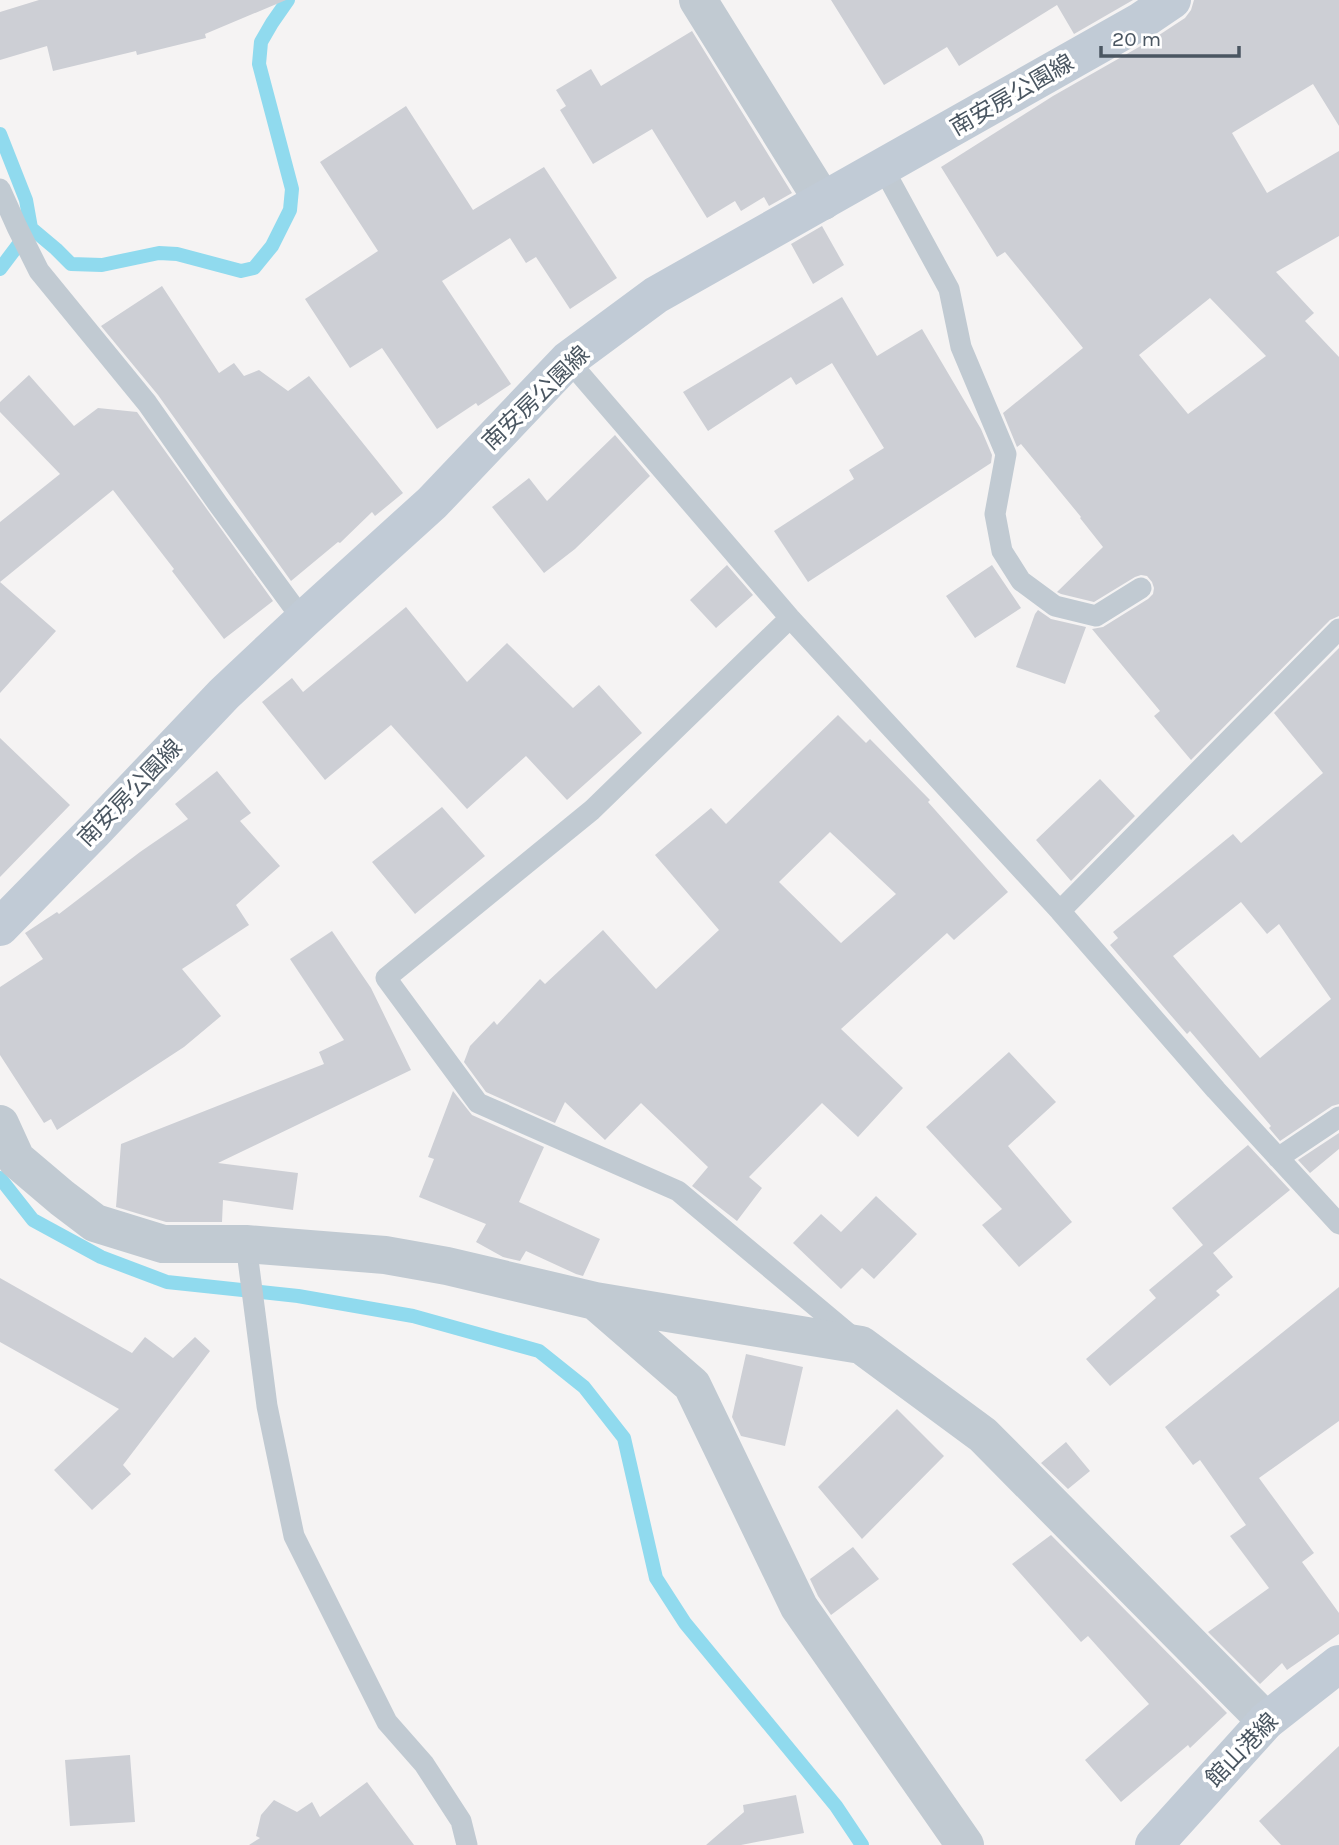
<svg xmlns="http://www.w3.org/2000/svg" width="1339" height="1845" viewBox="0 0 1339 1845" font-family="Karla,'Noto Sans JP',sans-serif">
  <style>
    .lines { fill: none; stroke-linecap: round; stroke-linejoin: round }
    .stream { stroke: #90daee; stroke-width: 14 }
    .building { fill: #cdcfd5; fill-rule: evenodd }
    .lane { stroke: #c1cad2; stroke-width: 21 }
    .street { stroke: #c1cad2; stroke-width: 38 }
    .secondary { stroke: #c1cbd6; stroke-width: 38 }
    .labels { text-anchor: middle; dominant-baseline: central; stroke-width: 7; stroke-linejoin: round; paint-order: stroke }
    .street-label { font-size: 23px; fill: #4a5661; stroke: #fff }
  </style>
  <rect width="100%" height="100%" fill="#f5f3f3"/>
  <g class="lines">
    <path class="stream" d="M0,134L26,200L31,228L0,269
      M31,228L56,249L71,264L102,265L159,253L177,254L241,271L254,268L272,246L290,210L292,189L259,64L261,42L272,23L288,0
      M0,1178L33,1220L101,1257L167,1282L298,1296L413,1316L539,1351L584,1387L624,1438L656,1578L685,1623L836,1806L862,1845"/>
  </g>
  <path class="building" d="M39,0H286L205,34L206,38L137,55L136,51L53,71L47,46L0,60V12Z
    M831,0H1133L1074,34L1057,5L959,66L947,47L884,85Z
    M1194,0H1339V126L1313,84L1232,133L1267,193L1339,151V236L1276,272L1314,313L1305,321L1339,357V616L1330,620L1191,760L1154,716L1160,711L1092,629L1103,627L1148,599L1153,594L1154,588L1152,582L1147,576L1141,575L1135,577L1094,602L1061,594L1057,592L1103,547L1080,518L1081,517L1021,444L1017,447L1003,413L1083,348L1005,252L997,257L941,167L1053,96L1153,39L1185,18L1191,10ZM1210,298L1266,356L1188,414L1139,355Z
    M692,31L792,193L769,206L764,197L741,211L735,201L707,218L652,129L593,164L560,110L566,106L556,90L591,69L601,86Z
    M406,106L473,210L544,167L617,278L570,309L536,257L526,263L510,238L442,281L511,384L478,406L476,403L437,429L382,348L350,368L305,299L378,251L320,162Z
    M822,226L844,265L813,284L791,244Z
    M162,286L219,373L234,363L244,376L259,370L288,391L309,376L403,493L375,516L372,512L340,543L338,542L291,581L158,395L101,326Z
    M842,297L877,356L922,329L981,429L992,455L991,463L808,582L774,531L854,479L849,470L884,448L832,363L796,385L791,377L708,431L683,392Z
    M29,375L74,426L98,408L137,412L273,601L224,639L172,571L174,569L113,490L0,582V522L60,474L0,412V402Z
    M615,435L650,476L575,549L544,573L492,507L529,478L547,501Z
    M727,565L753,595L716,628L690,600Z
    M992,565L1021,608L975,638L946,596Z
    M0,582L56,631L0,693Z
    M406,607L467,682L507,643L573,708L599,685L642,733L567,800L526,756L467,809L391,725L325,780L262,702L292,678L303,692Z
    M1038,610L1051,619L1086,627L1065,684L1016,667L1035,614Z
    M1339,648V1104L1332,1106L1280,1141L1269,1128L1271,1126L1190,1031L1187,1034L1110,945L1118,938L1113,932L1233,834L1241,843L1323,773L1274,713ZM1241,902L1267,934L1279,924L1331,999L1260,1058L1173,956Z
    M838,715L866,743L870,739L930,800L928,802L1008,892L954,940L947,933L841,1029L903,1088L858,1137L822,1103L749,1177L762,1188L737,1221L692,1186L708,1167L641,1103L605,1140L565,1102L555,1123L486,1092L464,1062L470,1046L494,1021L497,1025L540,979L545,984L603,930L656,989L719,930L655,855L711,808L726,824ZM830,832L896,894L841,943L779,882Z
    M0,738L70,805L0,877Z
    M217,771L251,813L240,821L280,866L236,905L249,925L182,969L221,1016L184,1047L57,1130L51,1119L44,1123L0,1055V987L43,959L25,933L57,912L59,914L140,852L188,819L175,804Z
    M1100,779L1135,816L1071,881L1036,840Z
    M442,807L485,856L415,914L372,862Z
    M332,931L371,988L411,1070L218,1163L298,1173L293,1210L223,1200L222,1222H166L116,1207L121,1144L324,1064L319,1052L344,1040L290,959Z
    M1009,1052L1056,1102L1008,1146L1072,1222L1019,1267L982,1225L1002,1209L926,1127Z
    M453,1091L472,1115L544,1147L519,1202L600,1239L583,1276L576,1274L526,1251L520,1261L503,1257L476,1242L486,1224L419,1197L434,1159L428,1157Z
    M1339,1133V1149L1310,1173L1298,1160Z
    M1248,1145L1290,1190L1213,1253L1233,1277L1216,1291L1220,1295L1110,1386L1086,1359L1156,1298L1149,1290L1203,1245L1172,1208Z
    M876,1196L917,1234L874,1279L862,1268L841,1289L793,1243L821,1214L841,1232Z
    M0,1278L132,1353L145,1337L173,1358L195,1337L210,1351L123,1465L131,1474L92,1510L54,1470L119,1409L0,1342Z
    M1339,1287V1421L1259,1478L1314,1553L1302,1562L1339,1613V1634L1287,1670L1282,1663L1260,1684L1208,1632L1269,1588L1230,1536L1246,1525L1200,1460L1193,1465L1165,1427Z
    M746,1354L803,1367L785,1446L741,1436L732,1417Z
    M897,1409L944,1456L862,1539L818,1487Z
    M1066,1442L1090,1471L1068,1489L1041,1463Z
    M1051,1535L1227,1713L1190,1748L1188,1745L1121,1802L1085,1760L1149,1704L1088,1636L1081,1642L1012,1564Z
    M853,1547L879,1579L831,1615L818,1596L810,1579Z
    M1339,1746V1845H1281L1259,1821Z
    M130,1755L135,1822L70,1826L65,1760Z
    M367,1782L414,1845H249L260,1838L256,1836L261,1815L274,1800L297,1812L312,1802L320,1817Z
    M796,1795L804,1833L741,1845H706L744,1812L743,1805Z"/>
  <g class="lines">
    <path class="lane" d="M883,168L949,289L961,347L1006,454L995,514L1002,551L1021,581L1055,606L1096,616L1141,588
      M0,189L17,227L39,271L147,403L218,504L303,620
      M568,360L790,618L1060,911L1216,1090L1339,1224
      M790,618L592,810L386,978L478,1103L678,1191L855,1339
      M1060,911L1339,629
      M1278,1158L1339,1117
      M246,1244L267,1406L294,1536L387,1722L424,1764L461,1821L467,1845"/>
    <path class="street" d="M698,0L823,201
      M0,1124L16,1159L62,1198L95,1223L163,1244H246L385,1255L447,1266L595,1301L861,1345L983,1435L1266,1721
      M595,1301L692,1385L799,1607L965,1845"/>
    <path class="secondary" d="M0,927L93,832L224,694L303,620L432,503L568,360L656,295L1141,21L1172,0
      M1154,1845L1266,1721L1339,1664"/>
  </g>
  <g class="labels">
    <g class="street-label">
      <text transform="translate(1012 95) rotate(-30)">南安房公園線</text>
      <text transform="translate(536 398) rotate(-44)">南安房公園線</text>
      <text transform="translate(130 793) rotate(-46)">南安房公園線</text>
      <text transform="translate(1242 1750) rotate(-46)">館山港線</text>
    </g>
  </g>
  <path d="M1101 46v10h138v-10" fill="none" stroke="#4a5661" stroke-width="3.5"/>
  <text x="1112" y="46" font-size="21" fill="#4a5661" stroke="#ffffff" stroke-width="5" paint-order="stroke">20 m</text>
</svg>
